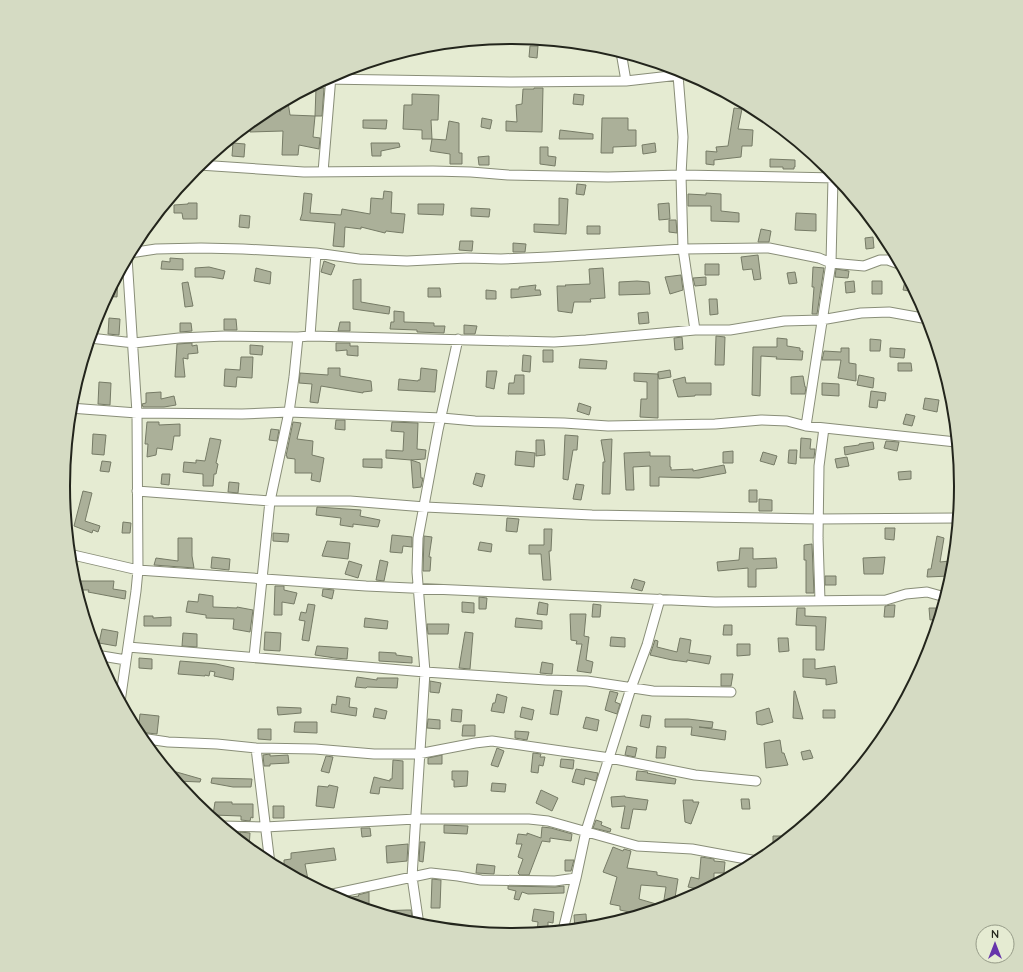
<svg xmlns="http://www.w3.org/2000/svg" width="1023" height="972" viewBox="0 0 1023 972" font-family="Quicksand,sans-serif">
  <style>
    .building { fill: #abb099; stroke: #767b66; fill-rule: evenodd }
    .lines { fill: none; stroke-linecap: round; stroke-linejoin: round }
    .minor-casing { stroke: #898e78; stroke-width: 11 }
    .minor { stroke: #fff; stroke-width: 9 }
    .rim { fill: none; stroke: #23251c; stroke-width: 2 }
  </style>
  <rect width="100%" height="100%" fill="#e5ebd2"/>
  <path class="building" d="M530,46H538L537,58L529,57Z
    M316,88H324L322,116H315Z
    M534,88H543L542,132L506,131V121L517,122L516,105L522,104L523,89H534Z
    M412,94L439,95L438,120H431L432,139H422V130L403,129L404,105H412Z
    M574,94L584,95L583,105L573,104Z
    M288,102L290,115L315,116L313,137L320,138L319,149L299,145L298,155H282L283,131L250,132L249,123L262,113L281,111L279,104Z
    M734,108L742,109L738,129L753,130L752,146H742L741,157L714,160V165L706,164V151L717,152L716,147L728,146Z
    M482,118L492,120L490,129L481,127Z
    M602,118H628V130H636V146L613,147V153H601Z
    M363,120H387L386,129L363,128Z
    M449,121L459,123V153H462V164H450V154L430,151L432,139L446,140Z
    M560,130L593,134V139H559Z
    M233,143L245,144L244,157L232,156Z
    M371,143H399L400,147L381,151V156H372Z
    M655,143L656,152L643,154L642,145Z
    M540,147H548V156L556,157L555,166L540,164Z
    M489,156V165H479L478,157Z
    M770,159L795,160V167H794V169H783V167H770Z
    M577,184L586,185L584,195L576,194Z
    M384,191L392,192L391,213L405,214L403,233L386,231L385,233L361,227V229L345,227L344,247L333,246L335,223L300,220L302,214L304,193L312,194L310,213L341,215L342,209L370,214L371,198L383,199Z
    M706,193L721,194V211L739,213V222L711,221V206H688V194L706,195Z
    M559,198L568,199L566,234L534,232V224L559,225Z
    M188,203H197V219H183L182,213H174V205L188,204Z
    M669,203L670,219L659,220L658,204Z
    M418,204H444L443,215L418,214Z
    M471,208L490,209L489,217L471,216Z
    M796,213L816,214V231L795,230Z
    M240,215L250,216L249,228L239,227Z
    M669,220H676L677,233L669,232Z
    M587,226H600V234H587Z
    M761,229L771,231L769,242H758Z
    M873,237L874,248L866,249L865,238Z
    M460,241H473L472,251L459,250Z
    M513,243L526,244L525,252H513Z
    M758,255L761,279L754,280L752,269L743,270L741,257Z
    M170,258L183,259V270L161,269L162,261L170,262Z
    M324,261L335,265L331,275L321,272Z
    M705,264H719V275H705Z
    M209,267L225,271L223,279L211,277H195V268Z
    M813,267L824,268L817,314H812L814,287H812Z
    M256,268L271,272L270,284L254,281Z
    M603,268L605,298L590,299L591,302H574L572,313L558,311L557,286H566L565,285L590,284L589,269Z
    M836,269L849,271L848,278L835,277Z
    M795,272L797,283L789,284L787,273Z
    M118,274L117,297L106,296Z
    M681,275L683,290L670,294L665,277Z
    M906,276L911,286L915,292L903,290Z
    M706,277V285L695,286L693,278Z
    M361,279V302L390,307L389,314L353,309V280Z
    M637,281L649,282L650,294L619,295V282Z
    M854,281L855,292L846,293L845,282Z
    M872,281H882V294H872Z
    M188,282L193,306L185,307L182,283Z
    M536,285L535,290H540L541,295L511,298V289H519V287Z
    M428,288H440L441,297H428Z
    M486,290L496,291V299H486Z
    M709,299H717L718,314L710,315Z
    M394,311L404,312V322L434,323V326H445L444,333L417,332V330L390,329L391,322H394Z
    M648,312L649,323L639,324L638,313Z
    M109,318L120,319L119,335L108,334Z
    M224,319H236L237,330H224Z
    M340,322H350V331H338Z
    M180,323H191L192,331L180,332Z
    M464,325L477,326L475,334H464Z
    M716,336L725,337L724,365H715Z
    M682,337L683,349L675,350L674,338Z
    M777,338L787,339V346L800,348V351H803L802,360L776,359L777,357L761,356L760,396L752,395L753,347H777Z
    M870,339L881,340L880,351H870Z
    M192,343V346L197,345L198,353L188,354V359L183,358L185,377H175L177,344Z
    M336,343H350V346H358V356L347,355V350L336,351Z
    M250,345L263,346L262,355L250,354Z
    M841,348H849V363L856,364V381L838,378L841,360H822L824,351L841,352Z
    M890,348L905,349L904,358L890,357Z
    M543,350H553V362H543Z
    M523,355L531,356L530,372L522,371Z
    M241,357H253L252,378L237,377L236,387L224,386L225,369L240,370Z
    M580,359L607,361L606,369L579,368Z
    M898,363H911L912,371H898Z
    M328,368H340V376L371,381L372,391L363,392V393L321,386L318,403L310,402L312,384L299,383L300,373L328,375Z
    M421,368L437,370L435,392L398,390L399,379L418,381V380H420Z
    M670,370L671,377L659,379L658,374V418L640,417L641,399H647V382L634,381V373L658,374V372Z
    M487,371H497L494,389L486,387Z
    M515,375H524V394H508L509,383H514Z
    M859,375L874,378L873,388L857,385Z
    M803,376L805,387H806L805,394H791V377Z
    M685,377L686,383H711V395H695V396L678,397L673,380Z
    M99,382L111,383L110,405L98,404Z
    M822,383L839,384V396L822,395Z
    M871,391L886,393L885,401L878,400L877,408L869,407Z
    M161,392V399L174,396L176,405L164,407H143L142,404L146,403V393Z
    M925,398L939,400L937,412L923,409Z
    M579,403L591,407L589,415L577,411Z
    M906,414L915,416L912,426L903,424Z
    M336,420H345V430L335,429Z
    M147,422H159V425L180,424V436H174L172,450L157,448L156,455L147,457L148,444H145Z
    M293,422L301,423L297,439L313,441L312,455L324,458L320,482L311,480L312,473H295V459L287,458V456H286Z
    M392,422L418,423L417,449L426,450L425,459L411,460L420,463L421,478H423L421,487L413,488L411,460L386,458V450L403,451L404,432L391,431Z
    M271,429L279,430L277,441L269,440Z
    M93,434L106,435L104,455L92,454Z
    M565,435L578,436L577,450H573L568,480L563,479Z
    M210,438L221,440L216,463L218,464L216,474H214L213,486H203V474L183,472L184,462L196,463V460L205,461Z
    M801,438L811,439L810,449H815L814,458H800Z
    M612,439L610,494H602L603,462H605L601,440Z
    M536,440H544L545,455L536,456Z
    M886,441L899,442L897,451L884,448Z
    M873,442L874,449L845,455L844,447L859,445V444Z
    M789,450H797L796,464L788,463Z
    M516,451L535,453L534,467L515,465Z
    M733,451V463H723V452Z
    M650,452V456H670V467H671V470L693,469V471L724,465L726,473L699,478L659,477V486H650V466L633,467L634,490H626L624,453Z
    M763,452L777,456L774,465L760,461Z
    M847,457L849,466L837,468L835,459Z
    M363,459H382V468L363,467Z
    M102,461L111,462L109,472L100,471Z
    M911,471V479L899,480L898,472Z
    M476,473L485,475L482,487L473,484Z
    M162,474H170L169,485L161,484Z
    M229,482L239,483L238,493L228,492Z
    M576,484L584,485L581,500L573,499Z
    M749,490H757V502H749Z
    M83,491L92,493L85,521L100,526L98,532L93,530L92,533L74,526Z
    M759,499L772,500V511H759Z
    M317,507L361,510L360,516L380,520L378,527L353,524V527L340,525L341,518L316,515Z
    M507,518L519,519L517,532L506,531Z
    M123,522L131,523L130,533H122Z
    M885,528H895L894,540L885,539Z
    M544,529H552L551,551H549L551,580H543L541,554H529V545H544Z
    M273,533L289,534L288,542L273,541Z
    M392,535L412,537V547L403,546L402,553L390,552Z
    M424,536L432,537L429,557H431L430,571H423Z
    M937,536L944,538L940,562L950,561V576L927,577L928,569H931Z
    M178,538H192V556L194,568L154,565L156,558L178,561Z
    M327,541L350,543L348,559L322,556Z
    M480,542L492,544L491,552L478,550Z
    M812,544L814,593H806V560H804V545Z
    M740,548H753V559L776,558L777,568L756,569V587H748V568L718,571L717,562L739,560Z
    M212,557L230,559L229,570L211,568Z
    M885,557L883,574H864L863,558Z
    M380,560L388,562L384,581L376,580Z
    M349,561L362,565L358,578L345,574Z
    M825,576H836V585H825Z
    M634,579L645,582L642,591L631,588Z
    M79,581H114L113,589L126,591L125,599L88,592L89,590H79Z
    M275,586H284V590L297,593L294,604L282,602V615H274Z
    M323,589L334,590L332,599L322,596Z
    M199,594L213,596V607L237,608V607L253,610L250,632L233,629L234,619L206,618V615L186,612L188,601L198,602Z
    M479,597L487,598L486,609H479Z
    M462,602L474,603V613L462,612Z
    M539,602L548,604L547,615L537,614Z
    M308,604L315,605L309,641L302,640L305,621L299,620L301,612L306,613Z
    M593,604L601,605L600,617H592Z
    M891,605H895L894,617H884L885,606Z
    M797,608H805V616L826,617L824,650H816V626L796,625Z
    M929,608H938V619L930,620Z
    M570,614H586L584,636L589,637L586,660L593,662L591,673L577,671L582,644H576L577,641L571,640Z
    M144,616H153V618L171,617V626H144Z
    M365,618L388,621L387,629L364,627Z
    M516,618L542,621V629L515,627Z
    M427,624H449L448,634H428Z
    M724,625H732V635H723Z
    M102,629L118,632L116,646L99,643Z
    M265,632L281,633L280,651L264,650Z
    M465,632L473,633L470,669L459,668Z
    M183,633L197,634V647L182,646Z
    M611,637L625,638V647L610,646Z
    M680,638L691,640L689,653L711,656L709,664L687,660V662L672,660L650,655L655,640L658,641L657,647L677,652Z
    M778,638H788L789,651L779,652Z
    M737,644H750V655L737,656Z
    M317,646L348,648L347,659L335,658L315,655Z
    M379,652L396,653V655L412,657V663L379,661Z
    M139,658L152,659V669L139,668Z
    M803,659H815V669L835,666L837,683L826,685V679L803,677Z
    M180,661L216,664L234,668L233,680L214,676L215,672L210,671L209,676L205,675V676L178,674Z
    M542,662L553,664L552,674L540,673Z
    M721,674H733L731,686H721Z
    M357,677L377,680V678H398L397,688L367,687L366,688L355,687Z
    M430,681L441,683L439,693L430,692Z
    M554,690L562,691L558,715L550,714Z
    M610,691L618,693L615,702L620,704L617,714L605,710Z
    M794,691H795L803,719L793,718Z
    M497,694L507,697L504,713L491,711L493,703H495Z
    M337,696L350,698L349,707L357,708L356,716L331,712L332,704L336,705Z
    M277,707L301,708V713L278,715Z
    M522,707L534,710L532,720L520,717Z
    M375,708L387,711L385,719L373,717Z
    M769,708L773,722L762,725L757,724L756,712Z
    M452,709L462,710L461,722L451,721Z
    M823,710H835V718H823Z
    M140,714L159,716L157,734L138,732Z
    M642,715L651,716L649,728L640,726Z
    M586,717L599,720L597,731L583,728Z
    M428,719L440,720V729L427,728Z
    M665,719H688L713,722L712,728L699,727L726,731L725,740L691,735L692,727H665Z
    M295,722H317V733L294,732Z
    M463,725H475V736H462Z
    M258,729H271V740L258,739Z
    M515,731L529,732L527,740L515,738Z
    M780,740L782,753H784L788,765L766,768L764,743Z
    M627,746L637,748L635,757L625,755Z
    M657,746L666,747L665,758H656Z
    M497,748L504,751L498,767L491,765Z
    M810,750L813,758L803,760L801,752Z
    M533,753L541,754L540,757H545L543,766L539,765L538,773L531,772Z
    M270,754V756L288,755L289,763L270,764V766H264L263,755Z
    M442,755V764H428V758Z
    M326,756L333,757L329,773L321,771Z
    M561,759L574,760L573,769L560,767Z
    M393,760L403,761V789L380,787L379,794L370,793L374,777L390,781V779H392Z
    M166,769L201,779L200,782L176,781Z
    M576,769L598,773L596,781L585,778L584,785L572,782Z
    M452,771H468L467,786L454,787V780H452Z
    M637,771L648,772L647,773L676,779L675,784L636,780Z
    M212,778L252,779L251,787H233L211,783Z
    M492,783L506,784L505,792L491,791Z
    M329,785L338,787L334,808L316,806L318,786L328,787Z
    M541,790L558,798L552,811L536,803Z
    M625,796V797L648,800L646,810L633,809L629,829L621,828L625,806L612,807L611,797Z
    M741,799H749L750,809H742Z
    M683,800H693V802H699L691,824L685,822Z
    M215,802H232V804H253V818L251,817L250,821L241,820V816L213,815Z
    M273,806H284V818H273Z
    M596,820L602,822L601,825L611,829L610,832L593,828Z
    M444,825L468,826L467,834L444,833Z
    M542,827L551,828L572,834L571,841L550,838V842L542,841L529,875H520L518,873L523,859L518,857L522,844H516L518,834L527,835V833L541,838Z
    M361,828H370L371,836L362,837Z
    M240,832L250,833L249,848L239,841Z
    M773,836H781L782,842L773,849Z
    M420,842H425L423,862L419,861Z
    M408,844L407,861L387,863L386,846Z
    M613,847L623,851L624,849L631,851L627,868L657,872V875L678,879L674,904L633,916L634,913L620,910V906L610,904L617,877L603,872ZM641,885L666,887L663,906L639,899Z
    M334,848L336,860L305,864L309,885L284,871V860L291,859V853Z
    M701,857L714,859V861L725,862L724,873H714V885L704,890L688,887L691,877L699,879Z
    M565,860H574L571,871H565Z
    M477,864L495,866L494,874L476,873Z
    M432,879L441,880L440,908H431Z
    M508,886L555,887L564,886V893L528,894L522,892L519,900L514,899L516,891L508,889Z
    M369,892V904L352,905L337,899L359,896L358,895Z
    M534,909L554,912L553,923L548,922V931L537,932L538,922L532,921Z
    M407,910H411L412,918H397L377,912L378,911Z
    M586,914L587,928L575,929L574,915Z"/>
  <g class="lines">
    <g class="minor-casing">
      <path id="minor" d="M621,52L626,81L688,74
        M678,75L683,137L681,175L683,249L695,330
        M324,79L512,82L626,81
        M199,165L304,172L433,171L471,172L508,175L608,177L681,175L837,178
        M323,172L331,76
        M130,253L156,249L201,248L243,249L316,253L359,259L407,261L467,258L501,259L549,257L683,249L769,248L819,258L831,263L864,266L880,260H888L899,264
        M310,336L316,253
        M90,338L134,343L179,338L225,336L298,337L310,336L554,342L586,340L695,330H730L784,321L821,320L861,313L889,312L928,319
        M70,408L137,413L242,414L289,412L442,418L475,421L564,423L608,426L715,424L761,420L787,421L806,426L956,442
        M806,426L831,263L833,178
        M137,491L270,501H350L425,507L592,515L818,519L957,518
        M69,554L138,570L366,586L715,602L886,600L906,594L927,592L945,597
        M820,601L818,538L819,466L824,428
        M128,647L425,672L546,680L587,681L653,691L731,692
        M96,655L126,660
        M254,657L270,501L289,412L294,377L298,337
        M120,702L136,591L138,570L137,413L127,257
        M141,738L168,742L217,744L256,748L315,749L374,754H418L475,743L492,741L610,758L695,775L756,781
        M256,748L270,864
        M221,826L265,827L416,819H529L548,821L637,846L692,849L757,861
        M328,895L431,873L458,876L481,880L555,881L576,878
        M419,925L412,877L425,672L417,572L418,538L438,430L458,339
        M563,930L576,878L586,831L631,688L647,645L660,599"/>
    </g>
    <use href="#minor" class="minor"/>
  </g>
  <path d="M0 0H1023V972H0ZM70 486a442 442 0 1 1 884 0a442 442 0 1 1-884 0Z" fill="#d5dbc3" fill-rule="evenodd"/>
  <path class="rim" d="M70 486a442 442 0 1 1 884 0a442 442 0 1 1-884 0Z"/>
  <g transform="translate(995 944)"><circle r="19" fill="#e5ebd2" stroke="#979c89"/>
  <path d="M0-3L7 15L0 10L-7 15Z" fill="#6634ab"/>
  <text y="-6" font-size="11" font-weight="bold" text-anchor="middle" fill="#23251c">N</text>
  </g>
</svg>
